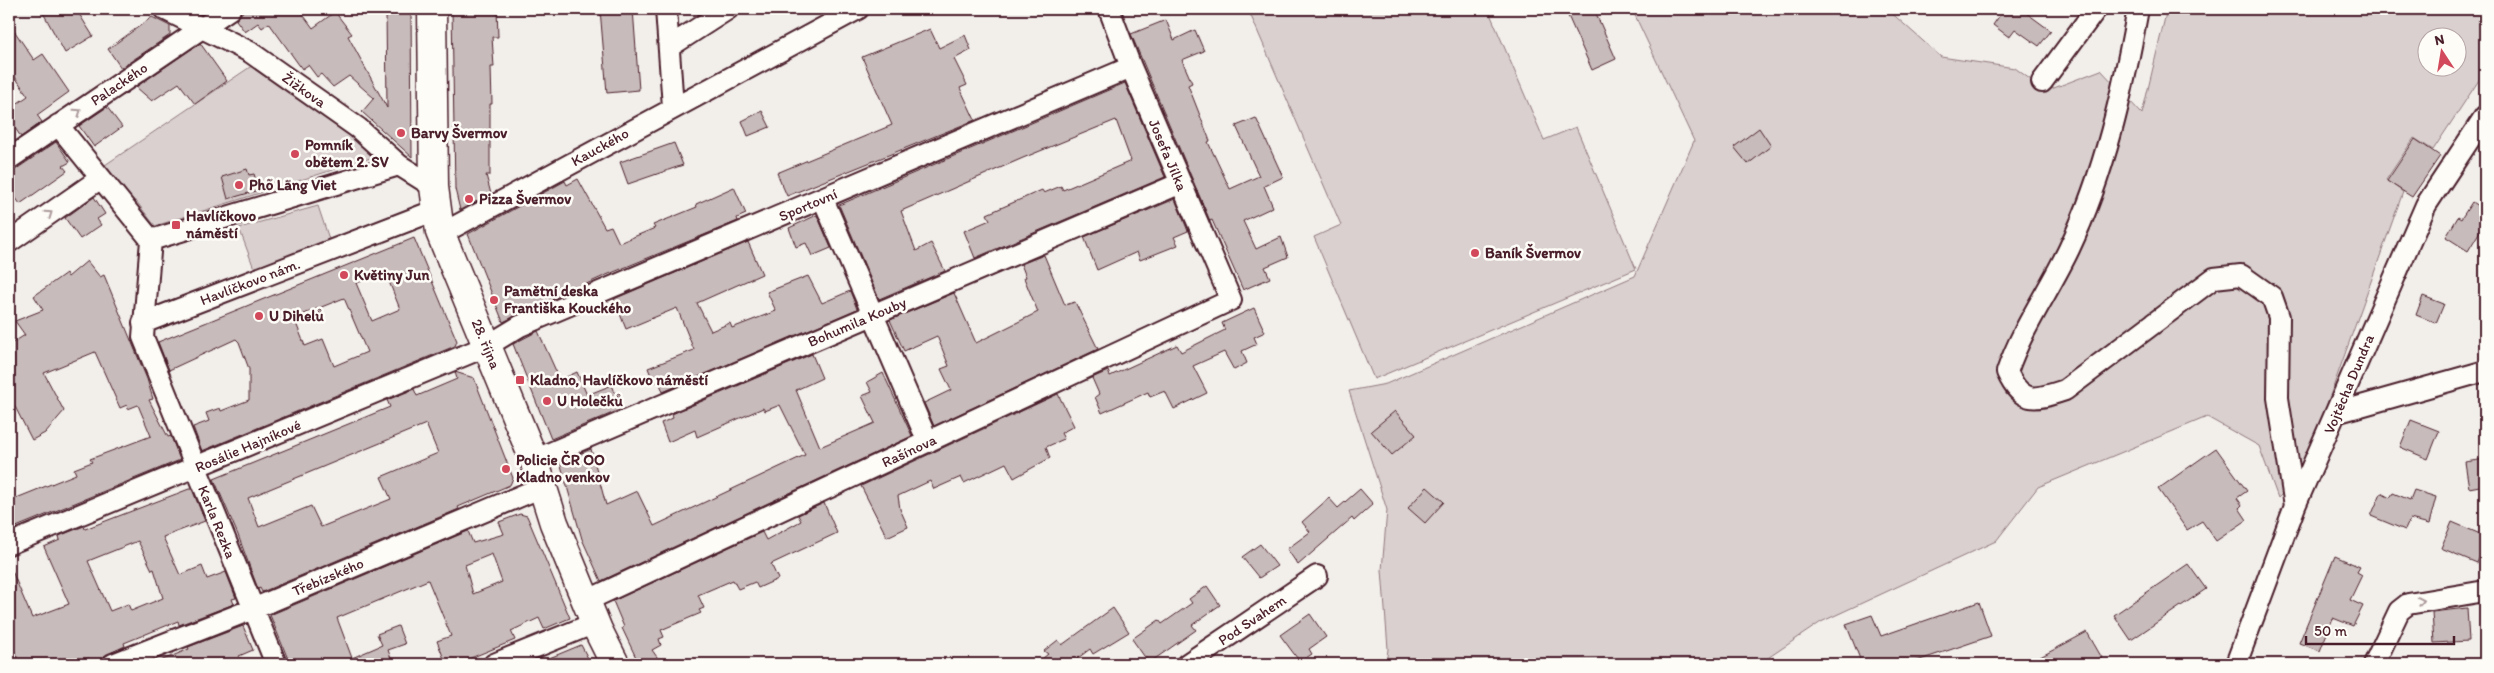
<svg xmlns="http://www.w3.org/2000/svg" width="2494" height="673" viewBox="0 0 2494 673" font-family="Itim,sans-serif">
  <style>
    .green { fill: #d9d0cf; stroke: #92787d; fill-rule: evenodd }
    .building { fill: #c8bbbb; stroke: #4a1f2b; fill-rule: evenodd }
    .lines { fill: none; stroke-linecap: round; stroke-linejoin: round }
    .minor-casing { stroke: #4a1f2b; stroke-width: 24 }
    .secondary-casing { stroke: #4a1f2b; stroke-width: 31 }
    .minor { stroke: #fdfcf7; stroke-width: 20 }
    .secondary { stroke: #fdfcf7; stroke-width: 28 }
    .oneway { stroke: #ac999b }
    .poi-dot { fill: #d1495b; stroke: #fdfcf7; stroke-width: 2 }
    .labels { text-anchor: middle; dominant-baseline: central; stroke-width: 5; stroke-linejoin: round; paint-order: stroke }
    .street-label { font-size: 15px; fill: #4a1f2b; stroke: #fdfcf7 }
    .poi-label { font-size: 15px; font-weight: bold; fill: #4a1f2b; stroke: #fdfcf7; text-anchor: start }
  </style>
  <rect width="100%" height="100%" fill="#f2efeb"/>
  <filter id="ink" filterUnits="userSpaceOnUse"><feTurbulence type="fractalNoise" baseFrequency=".02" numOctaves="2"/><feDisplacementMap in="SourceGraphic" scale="10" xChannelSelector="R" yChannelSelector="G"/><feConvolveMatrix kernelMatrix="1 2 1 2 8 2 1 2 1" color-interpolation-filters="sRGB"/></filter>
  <g filter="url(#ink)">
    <path class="green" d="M1248,9H1488L1544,140L1576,127L1636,269L1374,379L1314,237L1341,225Z
      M1632,9H1887L1941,57L2015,68L2046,91L2101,70L2142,114L2167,9H2485V71L2433,150L2414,138L2386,180L2403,192L2302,474L2278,498L2259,446L2207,417L2038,487L1996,541L1821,622L1759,664H1386L1388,649L1382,570L1387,510L1349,391L1386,384L1635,276L1694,141ZM2426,38H2456V68H2426Z
      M253,65L377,156L155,226L136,201L132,203L102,167Z
      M318,206L330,242L255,271L239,228Z"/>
    <path class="building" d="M41,9H76L93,36L65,53Z
      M245,9H299L313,28L335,12L352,34L348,36L387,108L386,9H411L412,157L362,112L374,98L349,76L333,87L321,74L317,77L308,65L302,69L269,23L262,28L258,23L245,32L236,20Z
      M452,9H497L498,37H492L494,67H491L492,104H490V175H486L491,194L460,210L455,189Z
      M600,9H633L639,90L607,93Z
      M1565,9H1594L1616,59L1592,70Z
      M2004,9H2021L2051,31L2039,46L2015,29L2009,37L1993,25Z
      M152,17L170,26V35L121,68L108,49Z
      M1166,20L1174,40L1195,30L1204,51L1182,60L1192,83L1188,85L1210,141L1208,142L1230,189L1259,176L1236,126L1256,118L1283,177L1264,186L1273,207L1243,221L1256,249L1281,237L1288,257L1265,267L1270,278L1243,290L1212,220L1210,221L1131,34Z
      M9,23L34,60L43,54L69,92L37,115L42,122L21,137L9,119V109L28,96L9,68Z
      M930,29L939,48L965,35L971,50L954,59L967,85L960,88L975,120L787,196L777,173L892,125L862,57Z
      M200,43L227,81L195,104L179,83L152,101L136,87Z
      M1125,83L1165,177L975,258L964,231L990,220L987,214L1042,190L1044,193L1061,186L1063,190L1131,161L1116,120L1023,158L901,211L916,251L931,243L945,271L879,299L839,205Z
      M107,107L122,127L94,147L79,126Z
      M762,111L770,127L748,136L742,121Z
      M1759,128L1771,146L1748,164L1734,147Z
      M2415,139L2440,156L2412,197L2387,181Z
      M56,142L70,162L63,166L67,171L20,204L9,188V174Z
      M674,143L683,165L628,184L620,162Z
      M247,169L249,175L254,174L259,190L228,199L222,177Z
      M578,179L605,228L611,226L619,243L655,228L653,225L697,207L696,204L734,187L746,214L737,218L738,221L604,276L503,322L468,234L565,181L567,185Z
      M94,197L105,214L97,219L101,225L80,239L65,218Z
      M1175,199L1188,231L1174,237L1178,245L1140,260L1137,252L1097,270L1084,237Z
      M2472,202L2485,211V223L2468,251L2446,237L2458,217L2461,219Z
      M817,215L831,248L812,256L806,243L796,247L789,228Z
      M414,238L457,341L455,346L202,451L193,427L209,421L206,413L220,408L221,411L249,400V369L239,342L236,339L169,370L158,342ZM386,274L400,309L372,321L356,283ZM344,298L367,352L334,366L323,339L305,346L294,318Z
      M748,242L762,274L697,303L711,331L730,323L732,328L776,311L767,292L808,276L822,303L850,291L857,309L663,392L659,381L654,383L648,368L694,350L677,308L626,329L614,299Z
      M1044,255L1065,305L1075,302L1098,349L934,426L924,403L951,390L941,369L949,366L937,336L904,351L890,320L954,293L976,343L1038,312L1024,278L1026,277L1021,264Z
      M87,261L100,277L104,275L147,379L153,399L149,400L168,437L171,436L180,460L9,530V501L76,474L74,469L92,462L90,459L151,436L138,405L128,409L127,405L120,408L95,352L44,373L64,411L45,433L32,440L9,395V345L25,335L15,321L43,310L34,296L66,273L68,277Z
      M2423,296L2444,304L2436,323L2416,315Z
      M1254,308L1265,332L1254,337L1257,344L1242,351L1247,363L1234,370L1224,352L1193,366L1207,393L1174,409L1165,391L1150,397L1148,392L1102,413L1095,397L1099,394L1092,378L1108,371L1110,376L1177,345L1181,352L1225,330L1222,323Z
      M538,331L560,380L577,372L587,395L612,385L622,409L551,439L513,344Z
      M812,354L822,378L796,390L820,447L875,423L862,396L872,392L867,382L883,373L912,436L601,581L582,539L560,462L591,449L606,505L637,491L654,526L805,455L780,405L765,411L763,408L697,437L695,430L668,442L661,423L673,418L672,414Z
      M455,372L474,378L513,478L510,485L458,507L459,509L262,592L260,588L258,589L238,535L214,479L390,407L387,400L414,389L417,396L457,379ZM426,424L438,453L381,477L391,499L321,527L311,506L259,527L248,498Z
      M1058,394L1074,426L1061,433L1064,439L1046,447L1050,458L1014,478L1006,463L964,483L961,477L934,489L930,481L898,496L900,509L908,527L887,537L861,486Z
      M1395,411L1416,435L1392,455L1371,431Z
      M2411,420L2439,431L2428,459L2400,447Z
      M2216,448L2247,491L2237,498L2242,505L2239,508L2247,520L2216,541L2202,521L2187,530L2158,489Z
      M2485,459V485L2469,488L2465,462Z
      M1427,487L1444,502L1425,523L1408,508Z
      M189,489H192L205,521L163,537L180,575L202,566L207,579L226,572L236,598L232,599L234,604L179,625L178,621L124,643L125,646L104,656L101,664H91L89,658L73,664H20L9,638V564L32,618L69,604L44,547L60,540L59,536L84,526L85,529ZM138,541L152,570L154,569L163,598L131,611L128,604L110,611L88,561Z
      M1360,489L1373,504L1354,521L1352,518L1298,565L1287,549L1310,532L1302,522L1329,498L1338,508Z
      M2414,490L2436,497L2429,524L2410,519L2405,530L2371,516L2381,493L2390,498L2393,493L2410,500Z
      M824,503L837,533L771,564L778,579L758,588L755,582L738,589L733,580L698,595L704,608L699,610L701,613L661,630L664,637L659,639L661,645L652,650L662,664H639L622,628L624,627L613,601L762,532L766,540L801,521L798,515Z
      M520,514L527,516L570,618L544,629L539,618L511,631L515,640L456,664H446L437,641L451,636L428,580L337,618L352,658L382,645L377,634L398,626L405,644L388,650L393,664H290L270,615L468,531L473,543L504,534L499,522ZM492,554L502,582L473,594L465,565Z
      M2452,522L2485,536V544L2477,563L2441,548Z
      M1260,544L1277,566L1259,578L1242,557Z
      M2335,556L2360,567L2357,572L2362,575L2350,600L2363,606L2353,626L2333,618L2320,651L2299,643Z
      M2188,564L2206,589L2131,640L2114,615Z
      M1207,586L1220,605L1192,625L1196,630L1149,663L1132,639L1159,620L1162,624L1192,603L1189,599Z
      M1979,602L1991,636L1908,664H1862L1846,624L1872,615L1881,636Z
      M1113,608L1129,632L1093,654L1090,649L1070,664H1036L1048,654L1044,651L1058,640L1062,645Z
      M2467,608L2469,641L2434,643L2432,612Z
      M1310,614L1326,637L1309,649L1312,654L1300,662L1280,635Z
      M243,626L253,650L239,656L243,664H153L189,649L188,647Z
      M2087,632L2102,658L2091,664H2027Z
      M581,645L591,664H535Z"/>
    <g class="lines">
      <g class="minor-casing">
        <path id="minor" d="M164,9L250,52L358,128L399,165L434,187
          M666,9L673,107
          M2138,9C2123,91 2105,173 2069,249C2049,291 2022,328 2007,372C2022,405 2035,400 2065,390L2214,278L2241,275L2272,297L2279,317L2278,398L2295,506
          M669,47L728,9
          M2042,82L2096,9
          M58,125L151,240L143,337L276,664
          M9,159L230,9
          M823,199L928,442
          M441,234L858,9
          M151,240L399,165
          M9,242L101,178
          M143,323L436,210
          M2336,413L2485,371
          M534,460L1181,183
          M9,544L487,346L520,326L1131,67
          M586,601L1231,300L1131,67L1109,9
          M113,664L253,609L542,487
          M494,664L595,623
          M1187,664L1317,576
          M2236,664L2295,506L2426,205L2485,116
          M2374,664L2399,611L2408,604L2485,591"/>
      </g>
      <g class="secondary-casing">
        <path id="secondary" d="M432,9L434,187L440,232L534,460L554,523L598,630L615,664"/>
      </g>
      <use href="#minor" class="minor"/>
      <use href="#secondary" class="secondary"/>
    </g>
    <defs><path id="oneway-chevron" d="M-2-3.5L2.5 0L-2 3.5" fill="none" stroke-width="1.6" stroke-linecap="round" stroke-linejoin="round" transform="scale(1.25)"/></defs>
    <g class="oneway">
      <use href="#oneway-chevron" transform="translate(78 112) rotate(-34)"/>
      <use href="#oneway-chevron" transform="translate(49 214) rotate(-35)"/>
      <use href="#oneway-chevron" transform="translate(2421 601) rotate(-11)"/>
    </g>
  </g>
  <g class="poi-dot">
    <circle cx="401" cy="133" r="5"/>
    <circle cx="295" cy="154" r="5"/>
    <circle cx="239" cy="185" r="5"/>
    <circle cx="469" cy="199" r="5"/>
    <rect x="171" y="220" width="10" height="10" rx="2.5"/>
    <circle cx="1475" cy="253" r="5"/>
    <circle cx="344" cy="275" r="5"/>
    <circle cx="494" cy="300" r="5"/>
    <circle cx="259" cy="316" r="5"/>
    <rect x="515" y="375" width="10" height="10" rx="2.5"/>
    <circle cx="547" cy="401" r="5"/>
    <circle cx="506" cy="469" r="5"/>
  </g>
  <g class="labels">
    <g class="street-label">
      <text transform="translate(119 84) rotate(-34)">Palackého</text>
      <text transform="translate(304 90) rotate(35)">Žižkova</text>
      <text transform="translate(600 147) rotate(-29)">Kauckého</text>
      <text transform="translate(1168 155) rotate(67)">Josefa Jílka</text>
      <text transform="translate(808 205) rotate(-23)">Sportovní</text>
      <text transform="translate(250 282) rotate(-21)">Havlíčkovo nám.</text>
      <text transform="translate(857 322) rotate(-23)">Bohumila Kouby</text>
      <text transform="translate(486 344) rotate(67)">28. října</text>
      <text transform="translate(2349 384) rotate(-67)">Vojtěcha Dundra</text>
      <text transform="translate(248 446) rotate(-23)">Rosálie Hajníkové</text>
      <text transform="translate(909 451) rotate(-25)">Rašínova</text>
      <text transform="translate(217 522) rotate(68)">Karla Rezka</text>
      <text transform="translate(328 577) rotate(-23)">Třebízského</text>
      <text transform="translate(1252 620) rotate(-34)">Pod Svahem</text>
    </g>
    <g class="poi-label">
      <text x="411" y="133">Barvy Švermov</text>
      <text x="305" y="145">Pomník<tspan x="305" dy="17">obětem 2. SV</tspan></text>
      <text x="249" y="185">Phõ Lãng Viet</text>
      <text x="479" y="199">Pizza Švermov</text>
      <text x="186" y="216">Havlíčkovo<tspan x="186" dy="17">náměstí</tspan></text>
      <text x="1485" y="253">Baník Švermov</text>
      <text x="354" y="275">Květiny Jun</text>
      <text x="504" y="291">Pamětní deska<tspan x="504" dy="17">Františka Kouckého</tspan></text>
      <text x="269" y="316">U Dihelů</text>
      <text x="530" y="380">Kladno, Havlíčkovo náměstí</text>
      <text x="557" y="401">U Holečků</text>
      <text x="516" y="460">Policie ČR OO<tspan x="516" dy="17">Kladno venkov</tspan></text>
    </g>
  </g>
  <rect width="2494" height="673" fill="none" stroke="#fdfcf7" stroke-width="30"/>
  <rect x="15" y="15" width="2464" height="643" fill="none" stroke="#4a1f2b" stroke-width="2" filter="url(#ink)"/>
  <g transform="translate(2442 52) rotate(348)"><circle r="24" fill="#fdfcf7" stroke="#b5a4a5"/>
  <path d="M0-4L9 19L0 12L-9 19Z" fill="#d1495b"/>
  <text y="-8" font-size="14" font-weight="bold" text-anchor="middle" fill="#4a1f2b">N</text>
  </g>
  <path d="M2306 636v8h148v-8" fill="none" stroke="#4a1f2b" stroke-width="2.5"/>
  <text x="2314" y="636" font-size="15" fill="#4a1f2b" stroke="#fdfcf7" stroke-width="4" paint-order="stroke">50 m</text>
</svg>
